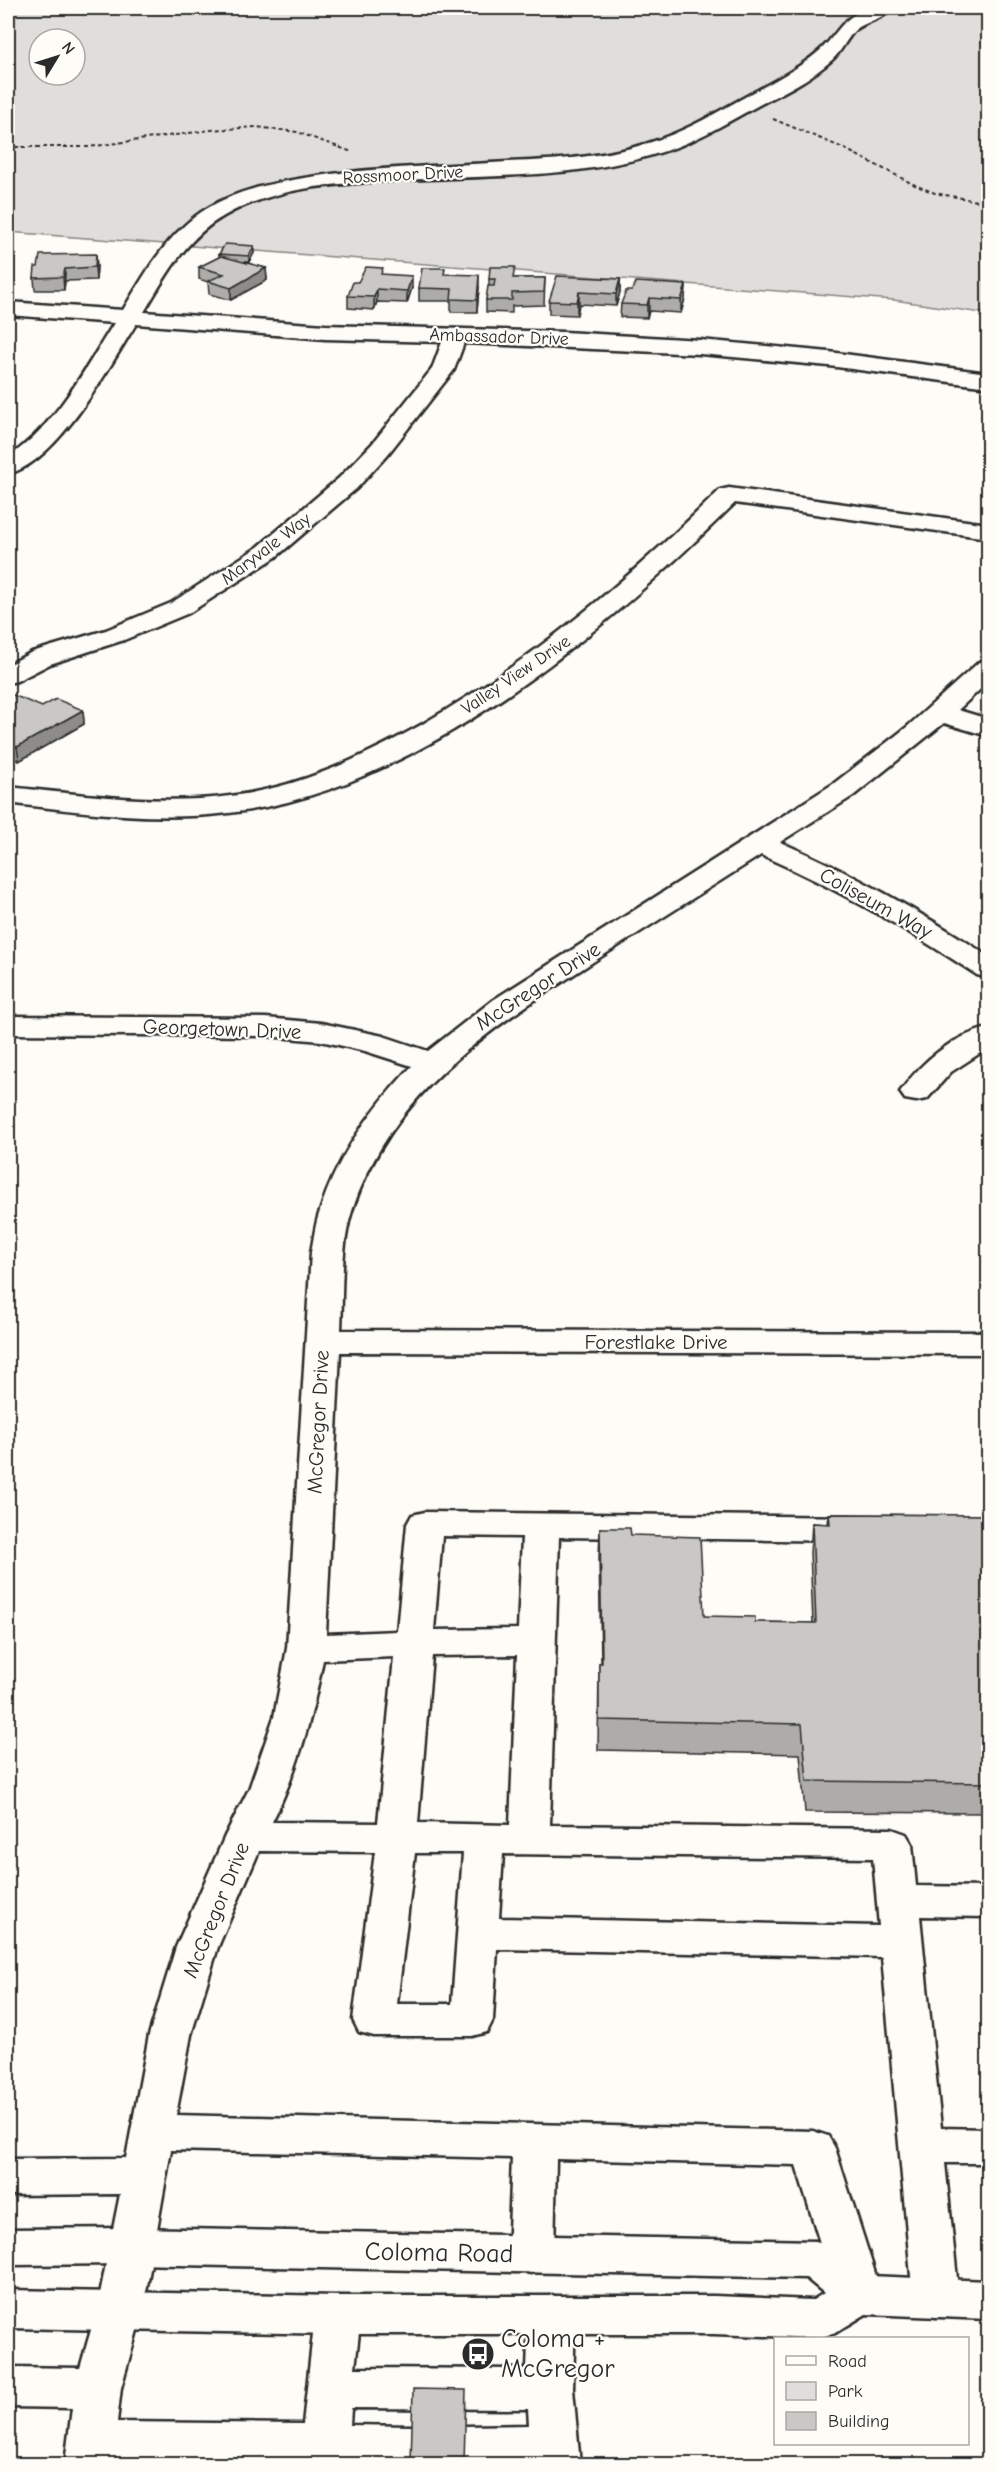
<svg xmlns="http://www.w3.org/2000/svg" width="996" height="2472" viewBox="0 0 996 2472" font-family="'Comic Neue',sans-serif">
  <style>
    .green { fill: #dfdeda; stroke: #858482; stroke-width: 1.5; fill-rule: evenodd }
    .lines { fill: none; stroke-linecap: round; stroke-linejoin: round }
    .minor-casing { stroke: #2b2b2b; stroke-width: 5 }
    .major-casing { stroke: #2b2b2b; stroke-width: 5 }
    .path { stroke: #2b2b2b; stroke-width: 2; stroke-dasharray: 4 3; stroke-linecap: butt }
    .minor { fill: #fdfcf7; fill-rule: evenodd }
    .major { fill: #fdfcf7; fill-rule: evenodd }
    .wall { fill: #adaca9; stroke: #2b2b2b; stroke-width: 1.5 }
    .shaded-wall { fill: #8d8c89; stroke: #2b2b2b; stroke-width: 1.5 }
    .building { fill: #c9c8c4; stroke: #2b2b2b; stroke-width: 1.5 }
    .labels { text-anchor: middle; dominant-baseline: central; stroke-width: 4.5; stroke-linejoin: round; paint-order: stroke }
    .far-street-label { font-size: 18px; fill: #2b2b2b; stroke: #fdfcf7 }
    .street-label { font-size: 21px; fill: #2b2b2b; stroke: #fdfcf7 }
    .near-street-label { font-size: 26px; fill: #2b2b2b; stroke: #fdfcf7 }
    .near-poi-label { font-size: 26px; fill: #2b2b2b; stroke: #fdfcf7; text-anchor: start }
  </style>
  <rect width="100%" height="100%" fill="#fdfcf7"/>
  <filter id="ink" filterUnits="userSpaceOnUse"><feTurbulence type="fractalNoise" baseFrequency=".0167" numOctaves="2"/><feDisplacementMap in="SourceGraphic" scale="12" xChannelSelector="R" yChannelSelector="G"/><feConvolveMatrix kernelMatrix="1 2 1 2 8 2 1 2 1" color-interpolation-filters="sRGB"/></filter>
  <g filter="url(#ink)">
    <path class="green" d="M8,8H988V314L894,300L8,232ZM39,39H75V75H39Z"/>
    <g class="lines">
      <g class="minor-casing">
        <path id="minor" d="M868,8H892C885,19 865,21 854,31C846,40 841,52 832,60C811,79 784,92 759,105C731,120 704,137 674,148C589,179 494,175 405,180C345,183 278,185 224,216C186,237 166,276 144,312L325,325L564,332L700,340L829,352L988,373V387L829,366L700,354L464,343L454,370L388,454L357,488L276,557L189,613L124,640L50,664L17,681L8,683V665L32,652L106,630L171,603L258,547L339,478L372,444L432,369L442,342L325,339L136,324C109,367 58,462 8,474V457C56,426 84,370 114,323L8,315V302L123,310C141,281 158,249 184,226C216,195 261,185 304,178C371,167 440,166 508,162C559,160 611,157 660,139C690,129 717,112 745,97C770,83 797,70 818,52C839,34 839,19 868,8Z
          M729,488L988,524V538L735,503C605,631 416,792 229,813C156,822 80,812 8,803V787C81,794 157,806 230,796C298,788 362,758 421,725C532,661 629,579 720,490Z
          M988,660V682L958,710L988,719V736L944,723L853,796L780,842C852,873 923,913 988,956V978L977,975C909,930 836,888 761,855C706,890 651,925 596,960C494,1026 394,1088 353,1208C340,1246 343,1291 341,1330L988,1332V1354L340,1352L326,1634L397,1631L407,1524L412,1515L425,1512L857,1517L870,1520L875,1529L870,1538L857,1541L559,1537L550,1825L892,1829L906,1834L912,1844L916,1886L988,1887V1917L920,1916L941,2128L988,2129V2163H945L959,2298L952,2311L936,2317L920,2311L913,2298L882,1957L497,1949L493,2020L487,2032L472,2036H374L359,2032L353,2020L375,1852L259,1851L218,1947L191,2035L176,2115L813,2131L828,2136L835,2148L882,2295L875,2308L859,2314L843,2308L836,2295L796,2165L556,2159L554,2255L547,2268L531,2273L515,2268L508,2255L512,2158L171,2150L143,2309L121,2388L117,2422L303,2424L315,2315L322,2302L338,2296L354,2302L361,2315L355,2368L527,2369L529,2314L536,2301L552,2295L568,2301L575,2314L573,2389L580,2464H460L448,2460L441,2446L448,2432L465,2426L529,2425L528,2409L351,2408L350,2425L411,2426L428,2432L435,2446L428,2460L416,2464L113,2463V2464H65L72,2408L8,2407V2367L80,2368L97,2309L120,2194L8,2195V2159L126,2158L149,2035L176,1947L225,1836L249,1789L274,1717L287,1648L311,1252C314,1238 315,1224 320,1211C337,1155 373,1107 412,1066L365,1051L321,1041L266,1036L8,1034V1016L266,1018L321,1023L383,1036L428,1051L493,1000L833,784L907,727L979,662ZM442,1536L522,1537L518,1629L434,1630ZM517,1655L510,1825L418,1823L432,1656ZM394,1657L378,1823L272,1822C298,1770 312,1717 323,1660ZM415,1853H463L452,2004H397ZM503,1854L873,1858L879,1926L499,1918Z
          M988,1028V1048L951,1072L927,1099L916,1101L905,1099L900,1092C922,1061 951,1037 988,1028Z"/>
      </g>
      <g class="major-casing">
        <path id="major" d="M132,2228L816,2241L832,2247L869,2276L988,2281V2319L866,2314L835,2333L819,2338L714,2334H338L8,2328V2290L338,2296H714L813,2300L824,2293L806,2278L132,2264L8,2265V2229Z"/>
      </g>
      <path class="path" d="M773,119L843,148L917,186L935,193L988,203
        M8,147H88L211,130L256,127L297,132L352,152"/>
      <use href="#minor" class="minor"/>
      <use href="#major" class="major"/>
    </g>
    <path class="wall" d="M254,253L249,262H243L266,268L267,280L231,300L209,294L208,282L199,279V267L219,257V254Z
      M97,266L96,280L65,281L64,290H35L34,278L38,267Z
      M384,275L412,288L407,303L377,302L374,310L348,308V296L358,282Z
      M515,278H545L544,305L512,306V313L486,312V300L489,286V279Z
      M620,279V292L616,306L579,304L577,315L549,314V301Z
      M686,285L685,298L681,313L649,311L647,318L620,317L621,304L632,291Z
      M479,287L477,312H451V301H419V288Z
      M8,698L42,707L83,710L84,724L19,761L8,756Z
      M829,1514L988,1515V1813L805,1812L800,1754L598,1750L599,1663H601L599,1558L600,1528L631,1535L704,1616L755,1622L813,1623L810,1553L812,1523L828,1524Z"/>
    <path class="shaded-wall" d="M14,241L15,253L9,260L10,269L8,272V249Z
      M254,246V253L249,262V256Z
      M96,254L97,266L96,280L95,267Z
      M266,268L267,280L231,300V288Z
      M65,269V281L64,290L63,277Z
      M479,275V287L477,312V300Z
      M412,276V288L407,303V291Z
      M620,279V292L616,306V294Z
      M686,285L685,298L681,313V300Z
      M377,289V302L374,310V297Z
      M579,292V304L577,315V302Z
      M649,298V311L647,318V305Z
      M83,710L84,724L19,761L17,747Z"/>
    <path class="building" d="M8,241H14L8,249Z
      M225,244L254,246L249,256L219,254Z
      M96,254L95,267L65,269L63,277L34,278L35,267H38L40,255Z
      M221,256L266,268L231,288L208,281L224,274L199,267Z
      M366,267L383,268L381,274L412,276L407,291L377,289L374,297L348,296L353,282H358Z
      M490,267H515L513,278H545L544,292L512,293V300H486L488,286H494L495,279H489Z
      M422,268H445L444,274L479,275L477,300L451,299L452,289L419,288Z
      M557,276L620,279L616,294L579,292L577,302L549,301Z
      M636,282L686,285L681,300L649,298L647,305L621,304L626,291H632Z
      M13,695L42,707L56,699L83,710L17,747L8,743V727L13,724L8,722V698Z
      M829,1514L988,1515V1783L807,1781L802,1724L599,1720V1663H602L600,1528H630L631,1535L700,1537L704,1616L755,1617V1622L816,1623L812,1523L830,1524Z
      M413,2389L466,2390L464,2464H411Z"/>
  </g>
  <defs>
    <g id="bus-disc" transform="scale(1.725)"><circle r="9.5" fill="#2b2b2b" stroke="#fdfcf7"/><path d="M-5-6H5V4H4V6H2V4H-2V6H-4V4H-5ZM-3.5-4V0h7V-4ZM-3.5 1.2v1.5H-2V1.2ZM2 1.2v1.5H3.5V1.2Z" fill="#fff"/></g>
  </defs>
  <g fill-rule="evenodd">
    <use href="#bus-disc" x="478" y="2354"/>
  </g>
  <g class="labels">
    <g class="far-street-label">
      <text transform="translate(403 175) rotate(-3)">Rossmoor Drive</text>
      <text transform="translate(499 337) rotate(2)">Ambassador Drive</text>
      <text transform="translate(266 549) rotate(-37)">Maryvale Way</text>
      <text transform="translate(516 675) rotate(-34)">Valley View Drive</text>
    </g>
    <g class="street-label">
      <text transform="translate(876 903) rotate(29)">Coliseum Way</text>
      <text transform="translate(538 986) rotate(-33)">McGregor Drive</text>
      <text transform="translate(222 1029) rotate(2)">Georgetown Drive</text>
      <text x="656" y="1342">Forestlake Drive</text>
      <text transform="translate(318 1422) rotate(-87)">McGregor Drive</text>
      <text transform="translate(216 1910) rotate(-68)">McGregor Drive</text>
    </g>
    <g class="near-street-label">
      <text transform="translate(439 2253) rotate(1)">Coloma Road</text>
    </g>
    <g class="near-poi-label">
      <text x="501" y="2339">Coloma +<tspan x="501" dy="30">McGregor</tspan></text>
    </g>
  </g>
  <rect width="996" height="2472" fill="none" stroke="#fdfcf7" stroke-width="30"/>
  <rect x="15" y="15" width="966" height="2442" fill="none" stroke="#2b2b2b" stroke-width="2" filter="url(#ink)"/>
  <rect x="774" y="2337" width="195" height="108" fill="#fdfcf7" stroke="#a9a8a5" stroke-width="1.5"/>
  <rect x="786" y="2356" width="30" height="9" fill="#fdfcf7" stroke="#a9a8a5" stroke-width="1.5"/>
  <text x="828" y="2367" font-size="18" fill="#2b2b2b">Road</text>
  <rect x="786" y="2382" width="30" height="18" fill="#dfdeda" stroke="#a9a8a5" stroke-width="1.5"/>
  <text x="828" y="2397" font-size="18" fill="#2b2b2b">Park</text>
  <rect x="786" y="2412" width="30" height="18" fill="#c9c8c4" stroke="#a9a8a5" stroke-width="1.5"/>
  <text x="828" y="2427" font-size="18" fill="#2b2b2b">Building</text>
  <g transform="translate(57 57) rotate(52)"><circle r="28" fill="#fdfcf7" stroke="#a9a8a5" stroke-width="1.5"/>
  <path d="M0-4.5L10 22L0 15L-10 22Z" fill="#2b2b2b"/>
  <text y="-9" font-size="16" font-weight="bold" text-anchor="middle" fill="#2b2b2b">N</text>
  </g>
</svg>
